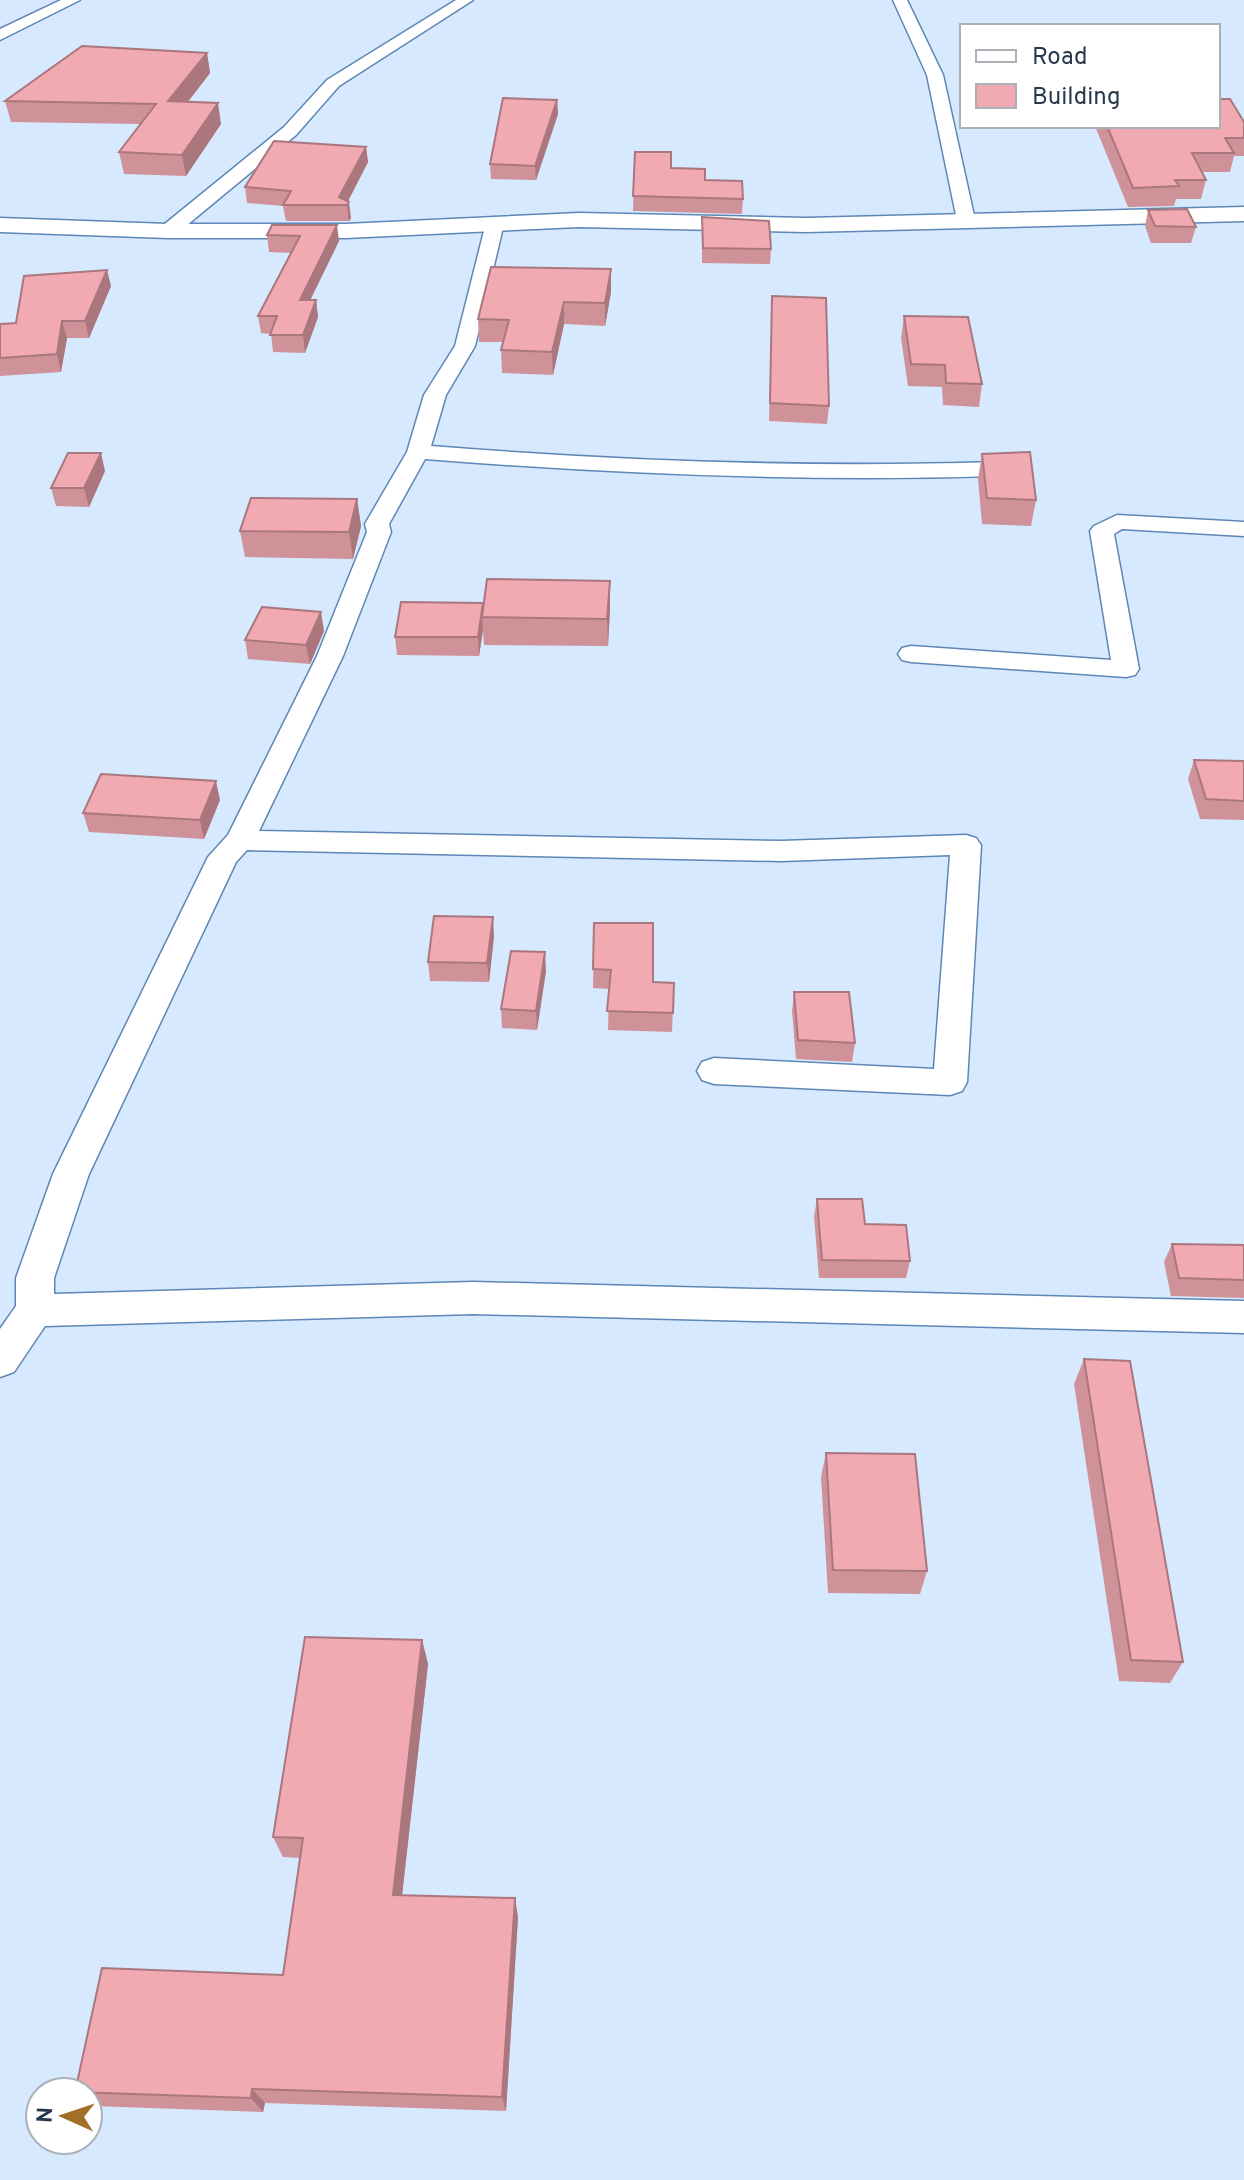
<svg xmlns="http://www.w3.org/2000/svg" width="1244" height="2180" viewBox="0 0 1244 2180" font-family="Overpass,sans-serif">
  <style>
    .lines { fill: none; stroke-linecap: round; stroke-linejoin: round }
    .minor-casing { stroke: #5d87b6; stroke-width: 3 }
    .tertiary-casing { stroke: #5d87b6; stroke-width: 3 }
    .minor { fill: #fff; fill-rule: evenodd }
    .tertiary { fill: #fff; fill-rule: evenodd }
    .wall { fill: #d09299 }
    .shaded-wall { fill: #a9777d }
    .building { fill: #f2aab2; stroke: #a9777d; stroke-width: 2 }
  </style>
  <rect width="100%" height="100%" fill="#d7e9fe"/>
  <g class="lines">
    <g class="minor-casing">
      <path id="minor" d="M61,0H80L0,40V29Z
        M456,0H473L339,86L296,135L175,235H161L159,231L161,227L284,127L327,80Z
        M893,0H907L943,75L975,220L973,224L966,226L957,220L927,75Z
        M495,217L504,223L475,346L446,395L431,446C619,461 806,468 995,462L1003,464L1006,469L1003,474L995,476C805,482 615,474 425,459L389,524L391,532L343,656L259,831L781,841L966,835L976,838L981,845L967,1082L962,1091L950,1095L714,1084L702,1080L697,1071L702,1062L714,1058L934,1069L950,855L781,861L247,850L236,862L89,1174L54,1278V1294L473,1282L1244,1301V1333L473,1314L45,1326L14,1372L0,1377V1329L16,1306V1278L53,1174L208,857L228,835L317,656L367,532L365,524L407,452L424,395L455,346L486,223Z
        M1117,515L1244,522V536L1122,529L1114,534L1139,669L1135,675L1126,677L911,662L902,660L898,654L902,648L911,646L1111,660L1090,531L1094,526Z"/>
    </g>
    <g class="tertiary-casing">
      <path id="tertiary" d="M1244,207V221L806,232L579,227L346,238H168L0,232V218L168,224H346L579,213L806,218Z"/>
    </g>
    <use href="#minor" class="minor"/>
    <use href="#tertiary" class="tertiary"/>
  </g>
  <path class="wall" d="M207,53L210,73L188,102L221,124L186,176L124,174L119,152L140,124L11,122L5,101Z
    M557,100L558,114L536,180L491,179L490,164Z
    M1244,122V156H1234L1230,172H1202L1206,180L1201,199H1176L1174,206L1128,207L1095,126H1218Z
    M366,147L368,162L348,201L351,218L349,221H286L283,206L247,203L245,187Z
    M635,152L671,168L705,180L743,199L742,214L633,211Z
    M1148,210L1196,227L1191,243H1151L1145,226Z
    M702,217L771,249L770,264L702,263Z
    M272,225L339,241L310,300H316L318,317L305,353L273,352L271,334L261,333L258,316L292,253L269,252L267,235Z
    M611,269V292L605,326L564,324L553,375L502,373L501,350L503,342H479L478,319Z
    M111,286L89,338H67L61,372L0,376V324L16,323Z
    M772,296L829,406L827,424L769,421Z
    M904,316L982,384L979,407L943,405L942,387L908,386L901,338Z
    M982,454L1036,500L1031,526L982,524L978,479Z
    M105,471L89,507L56,506L51,488Z
    M357,499L361,526L353,559L245,557L240,531Z
    M610,608L608,646L484,645L483,630L479,656L397,655L395,637L483,609Z
    M324,631L310,664L248,659L245,640Z
    M1194,760L1244,761V820L1200,819L1188,779Z
    M220,800L204,839L89,832L83,813Z
    M594,923L653,982L674,983L672,1032L608,1030L609,989L593,988Z
    M494,936L489,982L430,981L428,962Z
    M546,971L537,1030L502,1028L501,1009Z
    M794,992L855,1043L852,1062L796,1059L792,1011Z
    M817,1199L865,1224L910,1261L906,1278H819L814,1217Z
    M1172,1244L1244,1245V1298L1171,1296L1164,1262Z
    M1084,1359L1183,1662L1170,1683L1119,1681L1074,1384Z
    M826,1453L927,1571L920,1594L828,1593L821,1477Z
    M422,1640L428,1664L402,1895L518,1917L506,2111L265,2103L263,2112L93,2106L88,2102V2092L283,1975L300,1858L283,1857L273,1837Z"/>
  <path class="shaded-wall" d="M207,53L210,73L172,122L168,101Z
    M557,100L558,114L536,180L535,166Z
    M218,103L221,124L186,176L182,155Z
    M366,147L368,162L346,205L339,197Z
    M349,202L351,218L349,221L347,205Z
    M337,225L339,241L302,317L300,300Z
    M611,269V292L605,326V303Z
    M107,270L111,286L89,338L85,321Z
    M316,300L318,317L305,353L303,335Z
    M564,302V324L553,375L552,352Z
    M62,321L67,338L61,372L57,354Z
    M101,453L105,471L89,507L84,488Z
    M357,499L361,526L353,559L349,532Z
    M610,581V608L608,646L607,619Z
    M483,603L484,617H482L483,630L479,656L478,637Z
    M321,612L324,631L310,664L306,645Z
    M216,781L220,800L204,839L200,820Z
    M493,917L494,936L489,982L487,963Z
    M545,952L546,971L537,1030L536,1011Z
    M422,1640L428,1664L400,1914L393,1895Z
    M515,1898L518,1917L506,2111L502,2097Z
    M252,2089L265,2103L263,2112L251,2098Z"/>
  <path class="building" d="M82,46L207,53L168,101L218,103L182,155L119,152L156,104L5,101Z
    M503,98L557,100L535,166L490,164Z
    M1218,99H1230L1244,122V138H1225L1234,153H1192L1206,180H1175L1179,186L1133,188L1107,126H1218Z
    M274,141L366,147L339,197L349,202L347,205H283L291,191L245,187Z
    M635,152H671V168L705,169V180L742,181L743,199L633,196Z
    M1187,209L1196,227L1155,226L1148,210Z
    M702,217L769,221L771,249L703,248Z
    M272,225H337L300,300H316L303,335H270L277,316H258L300,236L267,235Z
    M491,267L611,269L605,303L564,302L552,352L501,350L509,320L478,319Z
    M107,270L85,321H62L57,354L0,358V324L16,323L24,276Z
    M772,296L826,298L829,406L770,403Z
    M904,316L968,317L982,384L946,383L945,365L911,364Z
    M1030,452L1036,500L987,498L982,454Z
    M68,453H101L84,488H51Z
    M251,498L357,499L349,532L240,531Z
    M487,579L610,581L607,619L482,617Z
    M401,602L483,603L478,637H395Z
    M262,607L321,612L306,645L245,640Z
    M1194,760L1244,761V801L1206,799Z
    M101,774L216,781L200,820L83,813Z
    M434,916L493,917L487,963L428,962Z
    M594,923H653V982L674,983L673,1013L607,1011L611,970L593,969Z
    M511,951L545,952L536,1011L501,1009Z
    M794,992H849L855,1043L798,1040Z
    M817,1199H862L865,1224L906,1225L910,1261L822,1260Z
    M1172,1244L1244,1245V1280L1179,1278Z
    M1084,1359L1130,1361L1183,1662L1131,1660Z
    M826,1453L915,1454L927,1571L833,1570Z
    M305,1637L422,1640L393,1895L515,1898L502,2097L252,2089L251,2098L75,2092L102,1968L283,1975L303,1838L273,1837Z"/>
  <rect x="960" y="24" width="260" height="104" fill="#ffffff" stroke="#a9b0b8" stroke-width="2"/>
  <rect x="976" y="50" width="40" height="12" fill="#ffffff" stroke="#a9b0b8" stroke-width="2"/>
  <text x="1032" y="64" font-size="24" fill="#27394d">Road</text>
  <rect x="976" y="84" width="40" height="24" fill="#f2aab2" stroke="#a9b0b8" stroke-width="2"/>
  <text x="1032" y="104" font-size="24" fill="#27394d">Building</text>
  <g transform="translate(64 2116) rotate(273)"><circle r="38" fill="#ffffff" stroke="#a9b0b8" stroke-width="2"/>
  <path d="M0-6L14 30L0 20L-14 30Z" fill="#a26f26"/>
  <text y="-12" font-size="22" font-weight="bold" text-anchor="middle" fill="#27394d">N</text>
  </g>
</svg>
